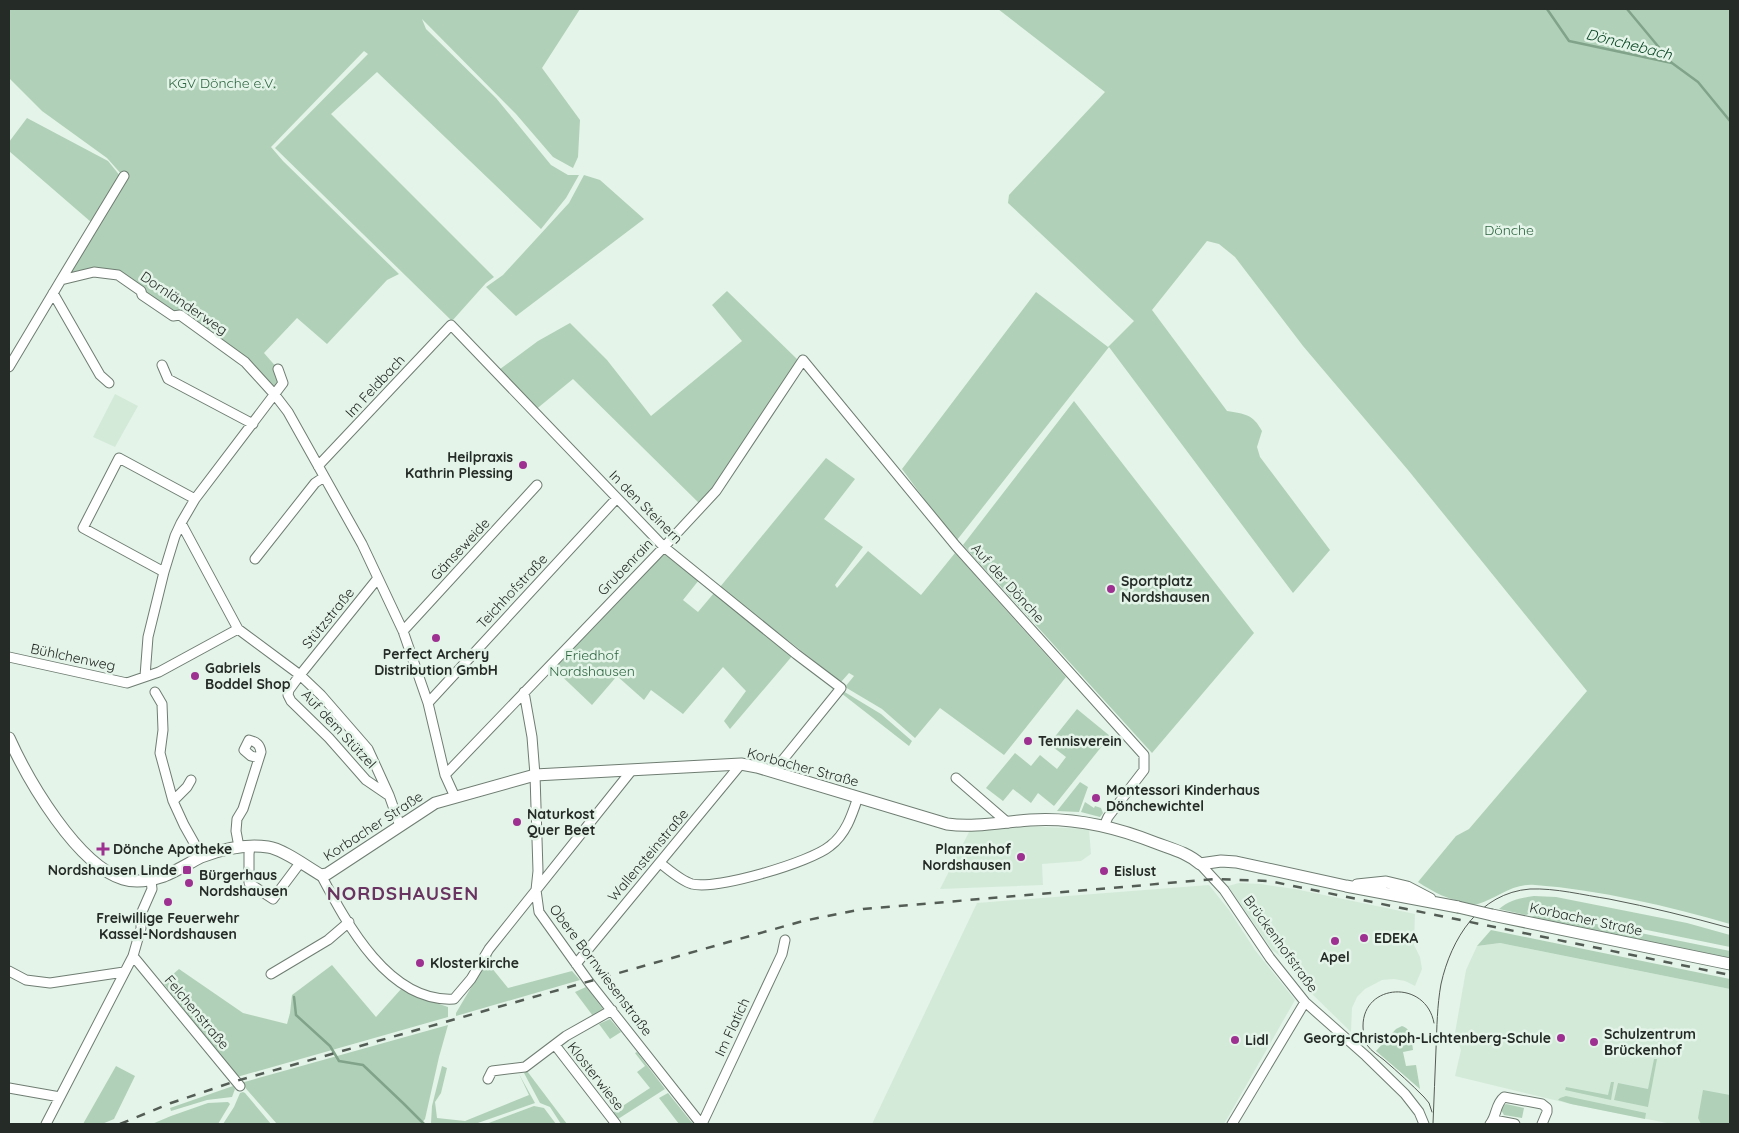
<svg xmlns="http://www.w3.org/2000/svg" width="1739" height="1133" viewBox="0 0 1739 1133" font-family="Quicksand,sans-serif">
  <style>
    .built { fill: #d3ead9 }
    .green { fill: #b0d0b8 }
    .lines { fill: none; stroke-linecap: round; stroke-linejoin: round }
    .stream { stroke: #80a389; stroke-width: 2.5 }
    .street-casing { stroke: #6f7d72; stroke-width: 11 }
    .secondary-casing { stroke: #6f7d72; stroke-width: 13 }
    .street { stroke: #fff; stroke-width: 9 }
    .secondary { stroke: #fff; stroke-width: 11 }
    .tram { stroke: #545c56; stroke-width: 1 }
    .rail { stroke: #545c56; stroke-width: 2.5; stroke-dasharray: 9 9; stroke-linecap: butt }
    .secondary-bridge-casing { stroke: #6f7d72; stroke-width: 13; stroke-linecap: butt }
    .secondary-bridge { stroke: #fff; stroke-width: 11 }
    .poi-dot { fill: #9d3091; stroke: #e4f4e8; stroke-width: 2 }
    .labels { text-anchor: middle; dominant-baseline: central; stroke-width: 5; stroke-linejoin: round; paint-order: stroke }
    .park-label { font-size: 14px; fill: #2d6440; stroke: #e4f4e8 }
    .street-label { font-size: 14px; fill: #252b27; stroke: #e4f4e8 }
    .poi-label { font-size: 14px; font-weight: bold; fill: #252b27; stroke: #e4f4e8; text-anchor: start }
    .water-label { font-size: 15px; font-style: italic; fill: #003f1d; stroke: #e4f4e8 }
    .district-label { font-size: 19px; font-weight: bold; letter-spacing: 1px; fill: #6a3462; stroke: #e4f4e8 }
  </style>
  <rect width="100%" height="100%" fill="#e4f4e8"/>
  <path class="built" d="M115,394L138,406L115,447L93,437Z
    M1022,826L1089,829L1091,854L1081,861L1042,864L1043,885L940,889L970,830Z
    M1239,883L1260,884L1295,889L1415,914L1414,945L1420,957L1422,969L1415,986L1405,981L1394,979L1382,980L1365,989L1357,997L1352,1008L1351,1032L1311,993L1285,960L1272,950L1228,886Z
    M1209,885L1229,910L1255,950L1295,1000L1224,1124H872L977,903Z
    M1500,943L1730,989V1124H1672L1571,1104L1455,1076L1461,1050L1455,1033L1466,970L1477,946Z"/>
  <path class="green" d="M9,9H580L542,68L580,120L578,157L573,168L553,157L516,114L422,19L426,29L496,98L551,165L568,175H579L566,198L541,229L377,72L331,114L494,277L486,283L452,321L275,148L368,54L364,51L271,147L283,161L399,274L387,280L327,344L297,318L264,353L278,369L283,383L275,395L245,362L173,316L118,275L94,272L61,280L123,176L107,158L42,111L9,78Z
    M998,9H1730V924C1667,906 1601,890 1535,885C1512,883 1498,898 1478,904C1475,905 1470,904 1467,903C1447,899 1435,893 1418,882L1456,836L1469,829L1587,691L1408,470L1303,346L1235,257L1219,244L1207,241L1152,310L1227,411C1245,414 1253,414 1262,431L1257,447L1260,457L1330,550L1293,593L1109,347L957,540L933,511L902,469L1036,292L1108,347L1134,321L1008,203L1009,195L1105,92Z
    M27,118L108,161L121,177L91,222L9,151V142Z
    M584,175L600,180L644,219L516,316L486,287L503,275L569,203Z
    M727,291L798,360L702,506L573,379L534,411L496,372L538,341L570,323L607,360L651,416L742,341L712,305Z
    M1074,401L1254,633L1152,753L963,545Z
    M826,458L855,479L824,519L863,547L835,585L837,588L868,551L921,595L955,553L1066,677L1004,755L940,708L915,738L882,709L845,687L854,676L849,673L841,682L720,587Z
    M664,547L699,580L683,600L698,612L714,593L793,655L730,729L724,721L746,691L723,667L683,714L651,690L644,700L617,676L592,705L550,665Z
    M843,691L881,714L912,741L909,746L841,693Z
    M1077,709L1110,736L1054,806L1038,793L1031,803L1013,789L1003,801L986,788L1015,753L1031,766L1040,755L1057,769L1066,757L1049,744Z
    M1080,782L1088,787L1079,812L1057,811Z
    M1085,802L1094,808L1095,806L1101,808L1103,813L1100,817L1081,812Z
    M1534,896L1556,897L1687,923L1730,935V947L1544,909L1538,910L1526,915L1499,909C1510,900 1521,898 1534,896Z
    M1541,913L1730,951V960L1526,919Z
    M1491,930L1730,979V989L1500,943L1477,946Z
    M492,952L491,967L508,988L572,971L580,980L456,1016V1013Z
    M332,965L376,1017L402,988L424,999L448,1007V1017L237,1077L163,983L179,969L243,1013L287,1024L290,1013L292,995Z
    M586,987L603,1009L593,1016L575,992Z
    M610,1019L621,1032L610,1039L599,1024Z
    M448,1025L439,1057L425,1119L421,1124H277L241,1083Z
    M1402,1026C1413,1030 1412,1040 1413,1050L1403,1052L1406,1066L1416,1065L1420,1089L1376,1051L1396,1029Z
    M637,1052L665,1089L618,1119L612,1113L650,1088L637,1072L645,1066L635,1053Z
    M1654,1059H1657L1648,1107L1614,1100L1618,1083L1648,1089Z
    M116,1066L135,1076L114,1119L102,1124H83Z
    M442,1066L447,1068L441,1093L435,1102L437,1118L465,1121L529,1095L519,1074L535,1103L475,1124L431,1123L432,1106Z
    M527,1071L567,1124H561L550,1107L540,1103L524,1073Z
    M1611,1082H1614L1611,1100L1565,1090L1566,1087L1608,1095Z
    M233,1086L235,1089L232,1097L207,1100L171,1111L170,1108Z
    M1703,1090L1730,1095V1124H1701L1698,1118Z
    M243,1092L245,1093L271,1124H223L234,1107L240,1093Z
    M668,1093L693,1124H679L659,1098Z
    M1566,1096L1646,1113L1645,1119L1571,1104L1558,1100L1560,1098Z
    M228,1102L230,1104L218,1124H152L171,1116L208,1103Z
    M1506,1104L1524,1108L1522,1118L1504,1115L1501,1110V1107Z
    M534,1106L544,1108L556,1124H486Z"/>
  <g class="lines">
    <path class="stream" d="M1547,9L1569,41L1672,63L1698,82L1730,121
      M1627,9L1672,63
      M294,997L296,1015L330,1046L339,1061L363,1065L404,1104L424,1124"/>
    <g class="street-casing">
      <path id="street" d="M61,280L124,176
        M53,293L100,375L109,383
        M162,365L168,379L253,424
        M9,367L61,280L94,272L118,275L141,291L142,295L173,316L180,315L245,362L275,395L288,412L362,544L403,631L428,703L445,775L455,797
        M318,466L451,325L664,547L796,654L841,688L773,772
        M181,523L238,629L300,675L321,695L368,749L389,795L400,826
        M255,559L315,483L324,477
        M164,572L83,528L119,458L195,499
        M378,578L300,675L289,690L288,695L291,701L329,738L366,780L388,795
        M403,631L537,485
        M9,657L127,683L159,672L238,629
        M145,676L148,637L164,572L175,536L181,523L195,499L283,383L278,369
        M155,692L162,704L163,730L160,753L173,801L184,825L202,857
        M524,692L532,737L535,775L538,871L536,890L539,912L589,982L701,1124
        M428,703L617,498
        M445,775L664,547L716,491L803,360L956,546L1144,755V770L1108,817L1104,826
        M956,778L1008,823
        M173,801L187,787L191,780
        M250,846L249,854V883L273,899L300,863
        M239,847L236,831L237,819L243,809L261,752C260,745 257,742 249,740L244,750L251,756L259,758
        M660,863C669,870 681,881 692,884C717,890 811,862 830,846C846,834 852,815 858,797
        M1200,864L1224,890L1270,958L1305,1002L1366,1056L1405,1094L1419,1112L1424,1124
        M321,875C347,924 389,1003 454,999L471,979L489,949L632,770
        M133,956L240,1086
        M576,964L741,764
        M9,971L26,980L50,983L124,972
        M271,974L328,940L349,922
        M555,1045L616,1124
        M488,1079L492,1071L525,1067L566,1036L612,1010
        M9,1088L60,1097L133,956L141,928V914L152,889L151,880
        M1494,1120L1515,1124
        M46,1124L60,1097
        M702,1124L782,954L785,940
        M1232,1124L1305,1002
        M1490,1124C1497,1116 1495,1104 1504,1097L1542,1104L1547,1108V1112L1542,1124"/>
    </g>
    <g class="secondary-casing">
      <path id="secondary" d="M9,738C28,780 77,865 123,879C136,883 152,880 164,876C177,871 189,863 201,857C222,849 246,844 268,847C283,849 307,867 321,875L327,874L435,803L535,775L741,764L757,767L947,824C974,828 1002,822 1030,820C1073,817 1116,827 1156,843C1172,849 1188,853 1200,864L1221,861L1236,862L1346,886L1458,907
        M1357,885L1386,882L1407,887L1430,899
        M1492,915L1730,964"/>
    </g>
    <use href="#street" class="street"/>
    <use href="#secondary" class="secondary"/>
    <path class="tram" d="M1432,1112L1429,1103L1424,1097C1411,1084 1398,1072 1384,1060C1379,1056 1371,1051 1367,1045C1364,1040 1363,1032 1363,1026C1363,983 1426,979 1434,1023
      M1433,1124C1434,1099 1435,1074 1436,1049C1437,1027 1437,1006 1441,984C1451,939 1479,893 1530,889C1556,888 1583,895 1609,899C1650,907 1690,917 1730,928"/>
    <path class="rail" d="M120,1124L171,1103L236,1081L803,921L863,909L1216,879L1269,881L1730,975"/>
    <g class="secondary-bridge-casing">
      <path id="secondary-bridge" d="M1458,907L1492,915"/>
    </g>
    <use href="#secondary-bridge" class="secondary-bridge"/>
  </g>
  <g class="poi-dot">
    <circle cx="523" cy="465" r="5"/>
    <circle cx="1111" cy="589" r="5"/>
    <circle cx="436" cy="638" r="5"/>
    <circle cx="195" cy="676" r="5"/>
    <circle cx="1028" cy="741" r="5"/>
    <circle cx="1096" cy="798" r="5"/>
    <circle cx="517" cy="822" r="5"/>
    <path d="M100.5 841.5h5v5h5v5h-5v5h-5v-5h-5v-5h5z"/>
    <circle cx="1021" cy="857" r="5"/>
    <rect x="182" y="865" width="10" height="10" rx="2.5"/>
    <circle cx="1104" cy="871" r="5"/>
    <circle cx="189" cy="883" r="5"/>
    <circle cx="168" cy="902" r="5"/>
    <circle cx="1364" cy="938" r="5"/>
    <circle cx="1335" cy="941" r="5"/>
    <circle cx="420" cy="963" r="5"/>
    <circle cx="1561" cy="1038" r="5"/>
    <circle cx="1235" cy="1040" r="5"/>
    <circle cx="1594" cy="1042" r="5"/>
  </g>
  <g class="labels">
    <g class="park-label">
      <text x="222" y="83">KGV Dönche e.V.</text>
      <text x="1509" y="230">Dönche</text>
      <text x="592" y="655">Friedhof<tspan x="592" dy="16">Nordshausen</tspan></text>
    </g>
    <g class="street-label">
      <text transform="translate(184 303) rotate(34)">Dornländerweg</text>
      <text transform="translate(375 386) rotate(-47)">Im Feldbach</text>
      <text transform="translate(646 507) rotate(45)">In den Steinern</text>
      <text transform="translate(460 549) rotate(-47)">Gänseweide</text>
      <text transform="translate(625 567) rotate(-46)">Grubenrain</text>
      <text transform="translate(1008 583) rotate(48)">Auf der Dönche</text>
      <text transform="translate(512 591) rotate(-47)">Teichhofstraße</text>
      <text transform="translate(328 618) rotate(-51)">Stützstraße</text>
      <text transform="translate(73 657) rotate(12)">Bühlchenweg</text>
      <text transform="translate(339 729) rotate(47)">Auf dem Stützel</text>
      <text transform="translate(803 767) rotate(15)">Korbacher Straße</text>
      <text transform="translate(373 826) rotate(-33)">Korbacher Straße</text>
      <text transform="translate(648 855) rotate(-50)">Wallensteinstraße</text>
      <text transform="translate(1586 919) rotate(12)">Korbacher Straße</text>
      <text transform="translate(1281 944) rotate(54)">Brückenhofstraße</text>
      <text transform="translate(601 970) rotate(53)">Obere Bornwiesenstraße</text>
      <text transform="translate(197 1012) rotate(50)">Felchenstraße</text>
      <text transform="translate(732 1027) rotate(-65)">Im Flatich</text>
      <text transform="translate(596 1076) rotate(52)">Klosterwiese</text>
    </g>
    <g class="poi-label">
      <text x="513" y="457" text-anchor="end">Heilpraxis<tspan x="513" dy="16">Kathrin Plessing</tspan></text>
      <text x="1121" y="581">Sportplatz<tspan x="1121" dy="16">Nordshausen</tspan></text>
      <text x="436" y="654" text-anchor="middle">Perfect Archery<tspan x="436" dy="16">Distribution GmbH</tspan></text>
      <text x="205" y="668">Gabriels<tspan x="205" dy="16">Boddel Shop</tspan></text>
      <text x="1038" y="741">Tennisverein</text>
      <text x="1106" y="790">Montessori Kinderhaus<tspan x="1106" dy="16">Dönchewichtel</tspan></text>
      <text x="527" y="814">Naturkost<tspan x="527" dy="16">Quer Beet</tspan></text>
      <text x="113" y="849">Dönche Apotheke</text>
      <text x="1011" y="849" text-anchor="end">Planzenhof<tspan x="1011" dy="16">Nordshausen</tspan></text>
      <text x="177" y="870" text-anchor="end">Nordshausen Linde</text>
      <text x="1114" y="871">Eislust</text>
      <text x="199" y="875">Bürgerhaus<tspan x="199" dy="16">Nordshausen</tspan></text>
      <text x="168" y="918" text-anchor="middle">Freiwillige Feuerwehr<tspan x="168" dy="16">Kassel-Nordshausen</tspan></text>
      <text x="1374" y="938">EDEKA</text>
      <text x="1335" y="957" text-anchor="middle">Apel</text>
      <text x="430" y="963">Klosterkirche</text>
      <text x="1604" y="1034">Schulzentrum<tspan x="1604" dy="16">Brückenhof</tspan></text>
      <text x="1551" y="1038" text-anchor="end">Georg-Christoph-Lichtenberg-Schule</text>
      <text x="1245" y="1040">Lidl</text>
    </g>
    <g class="water-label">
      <text transform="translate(1629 44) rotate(14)">Dönchebach</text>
    </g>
    <g class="district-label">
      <text x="403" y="893">NORDSHAUSEN</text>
    </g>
  </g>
  <rect width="1739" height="1133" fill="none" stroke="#252b27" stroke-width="20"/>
</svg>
